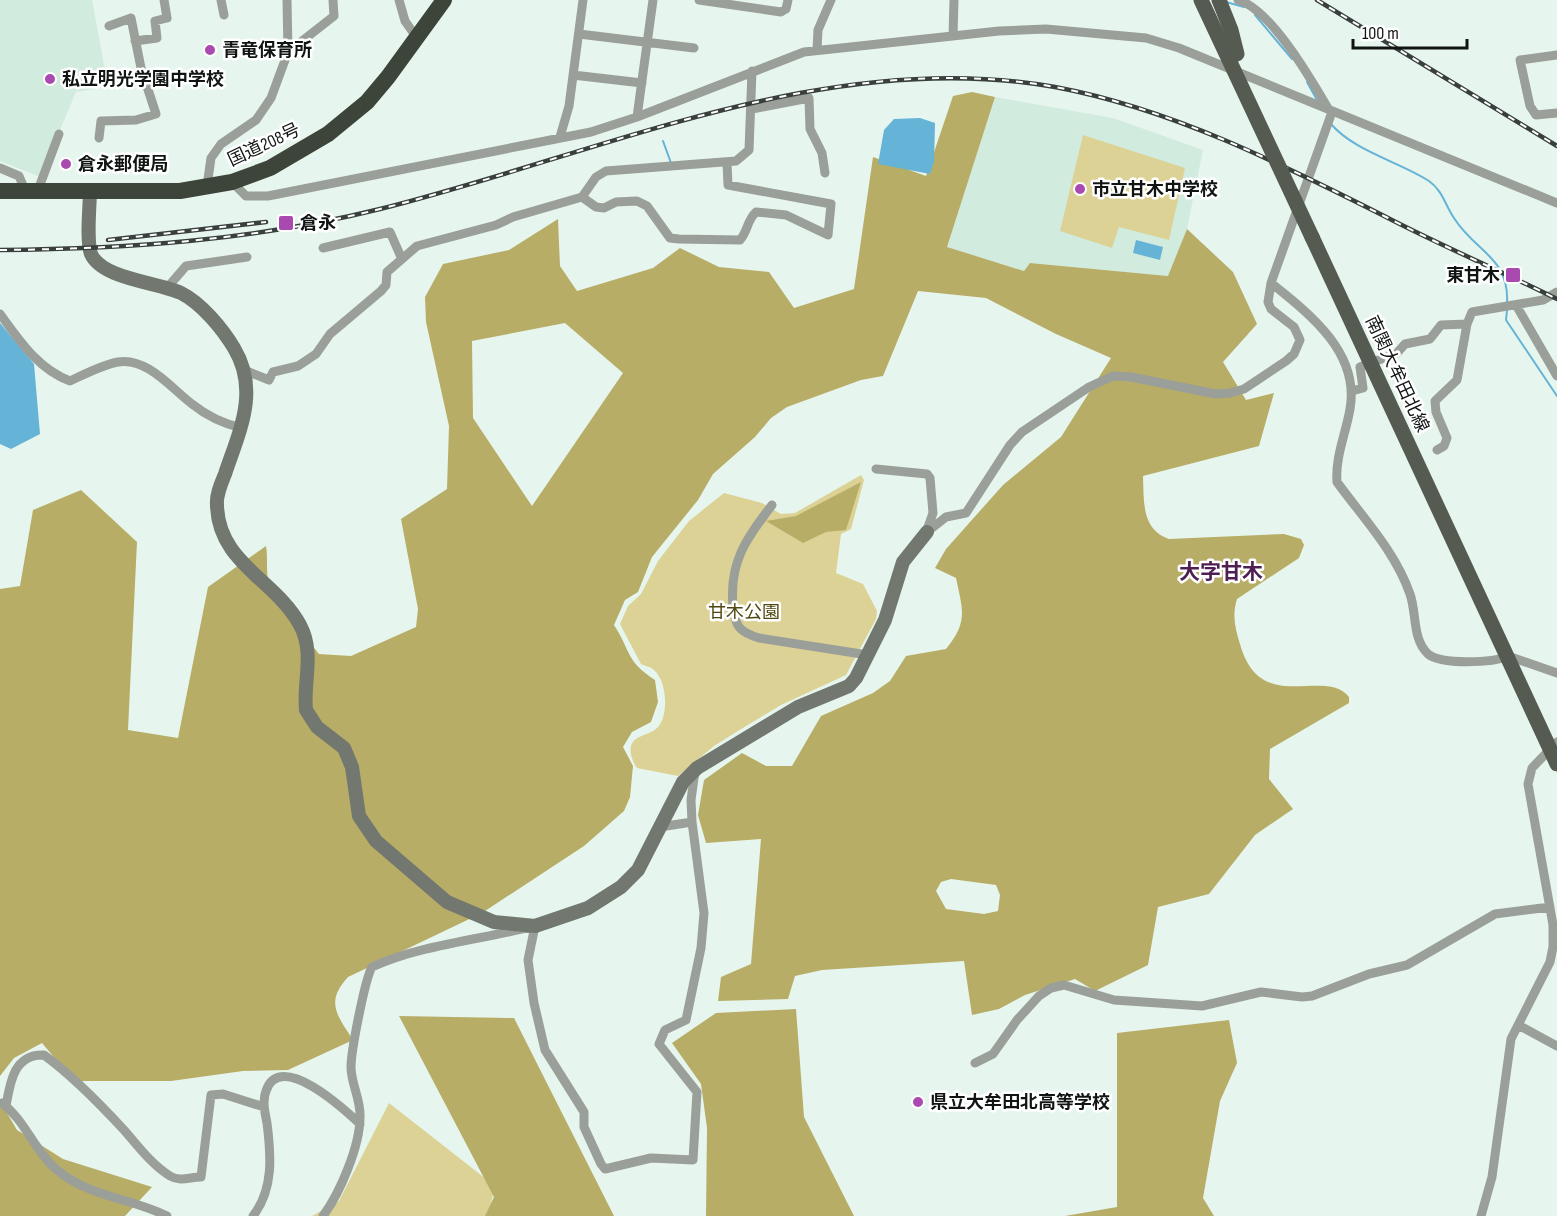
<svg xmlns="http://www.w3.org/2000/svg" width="1557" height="1216" viewBox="0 0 1557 1216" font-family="'Sofia Sans Condensed','Noto Sans JP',sans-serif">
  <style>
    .built { fill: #d2ebdf }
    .green { fill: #dcd296 }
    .forest { fill: #b8ad67; fill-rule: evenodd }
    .water { fill: #65b3d6 }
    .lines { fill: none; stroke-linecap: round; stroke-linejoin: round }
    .stream { stroke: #65b3d6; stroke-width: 2 }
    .street { stroke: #9b9f99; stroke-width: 9 }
    .secondary { stroke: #72776f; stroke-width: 14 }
    .primary { stroke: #555b51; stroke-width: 15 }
    .highway { stroke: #3d4439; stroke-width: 16 }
    .rail-casing { stroke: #383f3c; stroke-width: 4.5 }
    .rail { stroke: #fff; stroke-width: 2; stroke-dasharray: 7; stroke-linecap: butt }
    .primary-bridge { stroke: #555b51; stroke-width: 15 }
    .poi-dot { fill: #aa49b0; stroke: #fff; stroke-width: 2 }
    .labels { text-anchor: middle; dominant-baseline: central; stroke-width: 5; stroke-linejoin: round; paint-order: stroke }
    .poi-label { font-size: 18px; font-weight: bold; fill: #101513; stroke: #fff; text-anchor: start }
    .street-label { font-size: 18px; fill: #101513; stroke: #fff }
    .park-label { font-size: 18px; fill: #504810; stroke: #fff }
    .quarter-label { font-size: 21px; font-weight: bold; fill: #4e1f51; stroke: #fff }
  </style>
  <rect width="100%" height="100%" fill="#e6f6ee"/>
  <path class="built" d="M0,0H92L105,70L95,89L76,92L40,177L0,161Z
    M995,97L1113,118L1203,150L1187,229L1169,276L1030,263L1024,271L946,247Z"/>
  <path class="green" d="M1083,135L1185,168L1169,240L1119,227L1112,248L1060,231Z
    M861,475L864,480L851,529L841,534L836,573L863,584L877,611L876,619L846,675L781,705L746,726L714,746L678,776L637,768C633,762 629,753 631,746C635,734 650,736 658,727C669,715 667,681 654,670C651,667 645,666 641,664L620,624L628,606L641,594L658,561L689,521L724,493L762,503L781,514L795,513Z
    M389,1103L495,1186L488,1216H312L339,1201Z"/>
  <path class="forest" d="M972,92L995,97L947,247L1024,271L1030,263L1168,276L1187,229L1233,272L1257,324L1223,362L1246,400L1274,393L1259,446L1143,476C1144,501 1141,529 1169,539L1284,534L1301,539L1304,545L1299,558L1237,599C1232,615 1235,628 1240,644C1260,717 1325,666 1349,697V703L1270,749L1269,779L1293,809L1255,835L1209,894L1158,907L1148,965L1095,991L1075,979L1025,995L999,1009L972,1015L964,961L822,970L795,976L788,999L718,1001L721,977L751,964L761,839L706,843L698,815L704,780L742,753L766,766H792L821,716L873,693L890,681L906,656L946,649C968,622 963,611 956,578L935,568L946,549L1003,485L1061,437L1111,358L1056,334L986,298L918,291L883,376L861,380L787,407L771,418L755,437L713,474L698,500L652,557L638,592L625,600L614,625C632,653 625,660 655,680L658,702L651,722L632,732L623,747L633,766L630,797L624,811L584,846L482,913L348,977C325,1002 337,1015 353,1040L288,1070L243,1071L171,1081H74L42,1043L14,1058L0,1076V589L20,586L33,510L81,490L137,542L128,730L178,738L208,587L266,546C268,557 266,569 268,579C275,607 302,632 319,654L351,656L416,627L418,609L401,519L447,489L449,426L426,322L425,297L443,264L509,250L558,219L560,266L577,291L653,268L680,248L719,267L769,272L794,308L854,289L873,157L926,176L953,96ZM565,323L623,373L532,506L473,418L472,341ZM951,879L996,885L1000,895L998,911L984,914L946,909L936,891L941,882Z
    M861,482L846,530L826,532L803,543L766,521L796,516Z
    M796,1009L804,1117L854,1216H706L707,1128L701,1084L672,1043L716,1013Z
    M399,1016L514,1018L614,1216H485L494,1197Z
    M1229,1020L1237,1063L1220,1101L1203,1198L1214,1216H1065L1117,1207V1033Z
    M0,1101L17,1130L63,1159L152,1187L125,1216H0Z"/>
  <path class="water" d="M920,118L935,123L934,162L930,174L878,164L884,130L894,119Z
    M1136,240L1163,247L1160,260L1133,253Z
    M0,323L34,364L40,434L11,449L0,444Z"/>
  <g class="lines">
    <path class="stream" d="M1226,2L1244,7
      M1255,15L1292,59
      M1307,82L1317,100
      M1330,123C1355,152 1398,161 1429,181C1443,191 1445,205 1454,218C1475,252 1510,257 1507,304
      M663,141L671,163
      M1507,310L1506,320L1557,396"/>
    <path class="street" d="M221,0L224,15
      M399,0L405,21L417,38
      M699,0L781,12L786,9L788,0
      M1238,0C1271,9 1312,81 1329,110
      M579,34L694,48
      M953,36L954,0
      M135,41L157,38L155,21L167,18L164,0
      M817,50L818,30L831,0
      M288,52L334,16L333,0
      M1557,55L1520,60L1530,106L1536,115L1557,113
      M573,75L642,83
      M752,109L809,98L810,129L822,153L825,173
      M637,117L653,0
      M560,137L569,106L583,0
      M99,138L101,121L136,120L156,114L141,68L131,18L109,26
      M0,168L19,176L25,190
      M232,182L246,196H268L591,132L637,117L804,52L999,31L1046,29L1146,38L1179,48L1557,203
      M207,186L211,158L221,144L256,120L271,98L288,52L287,0
      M38,190L59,134
      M582,197L596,207L604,208L616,202L637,201L647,206L670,238L679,239L740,240C748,231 747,220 756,212L786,215L828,235L831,204L728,185L727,163
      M323,248L390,232L401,257
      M1271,283C1310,314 1360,353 1350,409C1346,433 1335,457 1337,482C1363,518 1395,551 1410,594C1417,614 1412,639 1428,654C1441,665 1493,663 1508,656L1557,673
      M167,288L186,266L247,257
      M1516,305L1557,376
      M0,314C20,341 38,369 70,381C85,374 102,365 118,362C147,357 172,389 192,404C207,416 224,424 242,428
      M244,370L269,380L273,372L298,366L316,354L330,334L381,291L386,285L387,272L417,246L496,225L513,217L582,197L596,177L606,171L736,161L749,150L752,71
      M1352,391L1363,388L1360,367L1397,353L1405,344L1430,339L1441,325L1467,324
      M1437,450L1444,446L1447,438L1436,412L1435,401L1457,380L1467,324L1472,312L1543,300L1557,292
      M876,469L927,474L930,478L933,513L927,530
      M772,505C746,539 729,562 733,606C735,626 739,632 759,638L868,655
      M927,532L946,517L966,513L1010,445L1022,432L1089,387L1113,376L1131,377L1216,394L1230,393L1244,389L1286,361L1294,354L1300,340L1294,327L1271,309L1268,302L1271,283L1332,112
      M660,827L692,822
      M1520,1026L1557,1046
      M975,1063L993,1054L1017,1020L1039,996L1051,988L1064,985L1114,1000L1202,1006L1261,992L1302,997L1312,996L1369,974L1407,965L1495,914L1550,907
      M2,1103C25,1120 35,1152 57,1170C89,1197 131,1198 167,1216
      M6,1106C10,1082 14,1054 44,1055C73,1076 100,1104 124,1130C138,1146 152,1165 170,1176C180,1182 190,1177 201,1177L211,1095L223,1094L264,1107
      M253,1216C274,1189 271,1155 267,1123C265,1113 262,1101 266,1091C280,1049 346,1111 360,1124
      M323,1216C340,1193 360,1146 360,1117C361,1100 351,1084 351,1067C351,1051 365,979 372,967C420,945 484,939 535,926L528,960L534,1003L545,1050L584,1112V1127L601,1164L605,1169L651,1158L693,1160L697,1092L659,1044L665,1030L686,1020L701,948L704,913L692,822L691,800L695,771
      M1481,1216L1492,1177L1511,1039L1550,962L1553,947V925L1528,784L1532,768L1557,742"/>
    <path class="secondary" d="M90,190C90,206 86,239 91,254C102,279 157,282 181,293C201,303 222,328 234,348C260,391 239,432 225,474C221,484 216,495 217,505C218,563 276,580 300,625C315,653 303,681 306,710L317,727L344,748L352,767L359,816L376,841L447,902L494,922L535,926L588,908L621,887L638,870L683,782L697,768L798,707L849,686L856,678L885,620L903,562L927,532"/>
    <path class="primary" d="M1219,0L1231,30L1237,54
      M1312,237L1557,764"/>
    <path class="highway" d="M0,191H180L232,182L270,168L328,134L367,102L388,77L444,0"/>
    <g class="rail-casing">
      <path id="rail" d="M1317,0L1557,146
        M108,240L266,222
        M0,250C128,249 255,240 380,209C597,155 827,46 1055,87C1173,109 1283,165 1388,218C1444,247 1501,271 1557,299"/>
    </g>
    <use href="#rail" class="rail"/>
    <path class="primary-bridge" d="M1201,0L1312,237"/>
  </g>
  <g class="poi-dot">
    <circle cx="210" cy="50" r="6"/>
    <circle cx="50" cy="79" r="6"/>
    <circle cx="66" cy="164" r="6"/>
    <circle cx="1080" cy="189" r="6"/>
    <rect x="278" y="215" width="16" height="16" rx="3"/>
    <rect x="1505" y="267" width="16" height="16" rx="3"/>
    <circle cx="918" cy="1102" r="6"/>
  </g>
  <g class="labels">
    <g class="poi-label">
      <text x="222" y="50">青竜保育所</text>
      <text x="62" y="79">私立明光学園中学校</text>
      <text x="78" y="164">倉永郵便局</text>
      <text x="1092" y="189">市立甘木中学校</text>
      <text x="300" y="223">倉永</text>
      <text x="1500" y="275" text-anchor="end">東甘木</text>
      <text x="930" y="1102">県立大牟田北高等学校</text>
    </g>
    <g class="street-label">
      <text transform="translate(264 145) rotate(-25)">国道208号</text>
      <text transform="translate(1397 374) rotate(65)">南関大牟田北線</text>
    </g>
    <g class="park-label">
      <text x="744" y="612">甘木公園</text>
    </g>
    <g class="quarter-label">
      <text x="1221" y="572">大字甘木</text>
    </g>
  </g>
  <path d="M1353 39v9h114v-9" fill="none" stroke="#101513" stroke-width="3"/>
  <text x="1362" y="39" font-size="18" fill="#101513" stroke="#ffffff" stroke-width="4.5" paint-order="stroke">100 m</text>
</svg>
